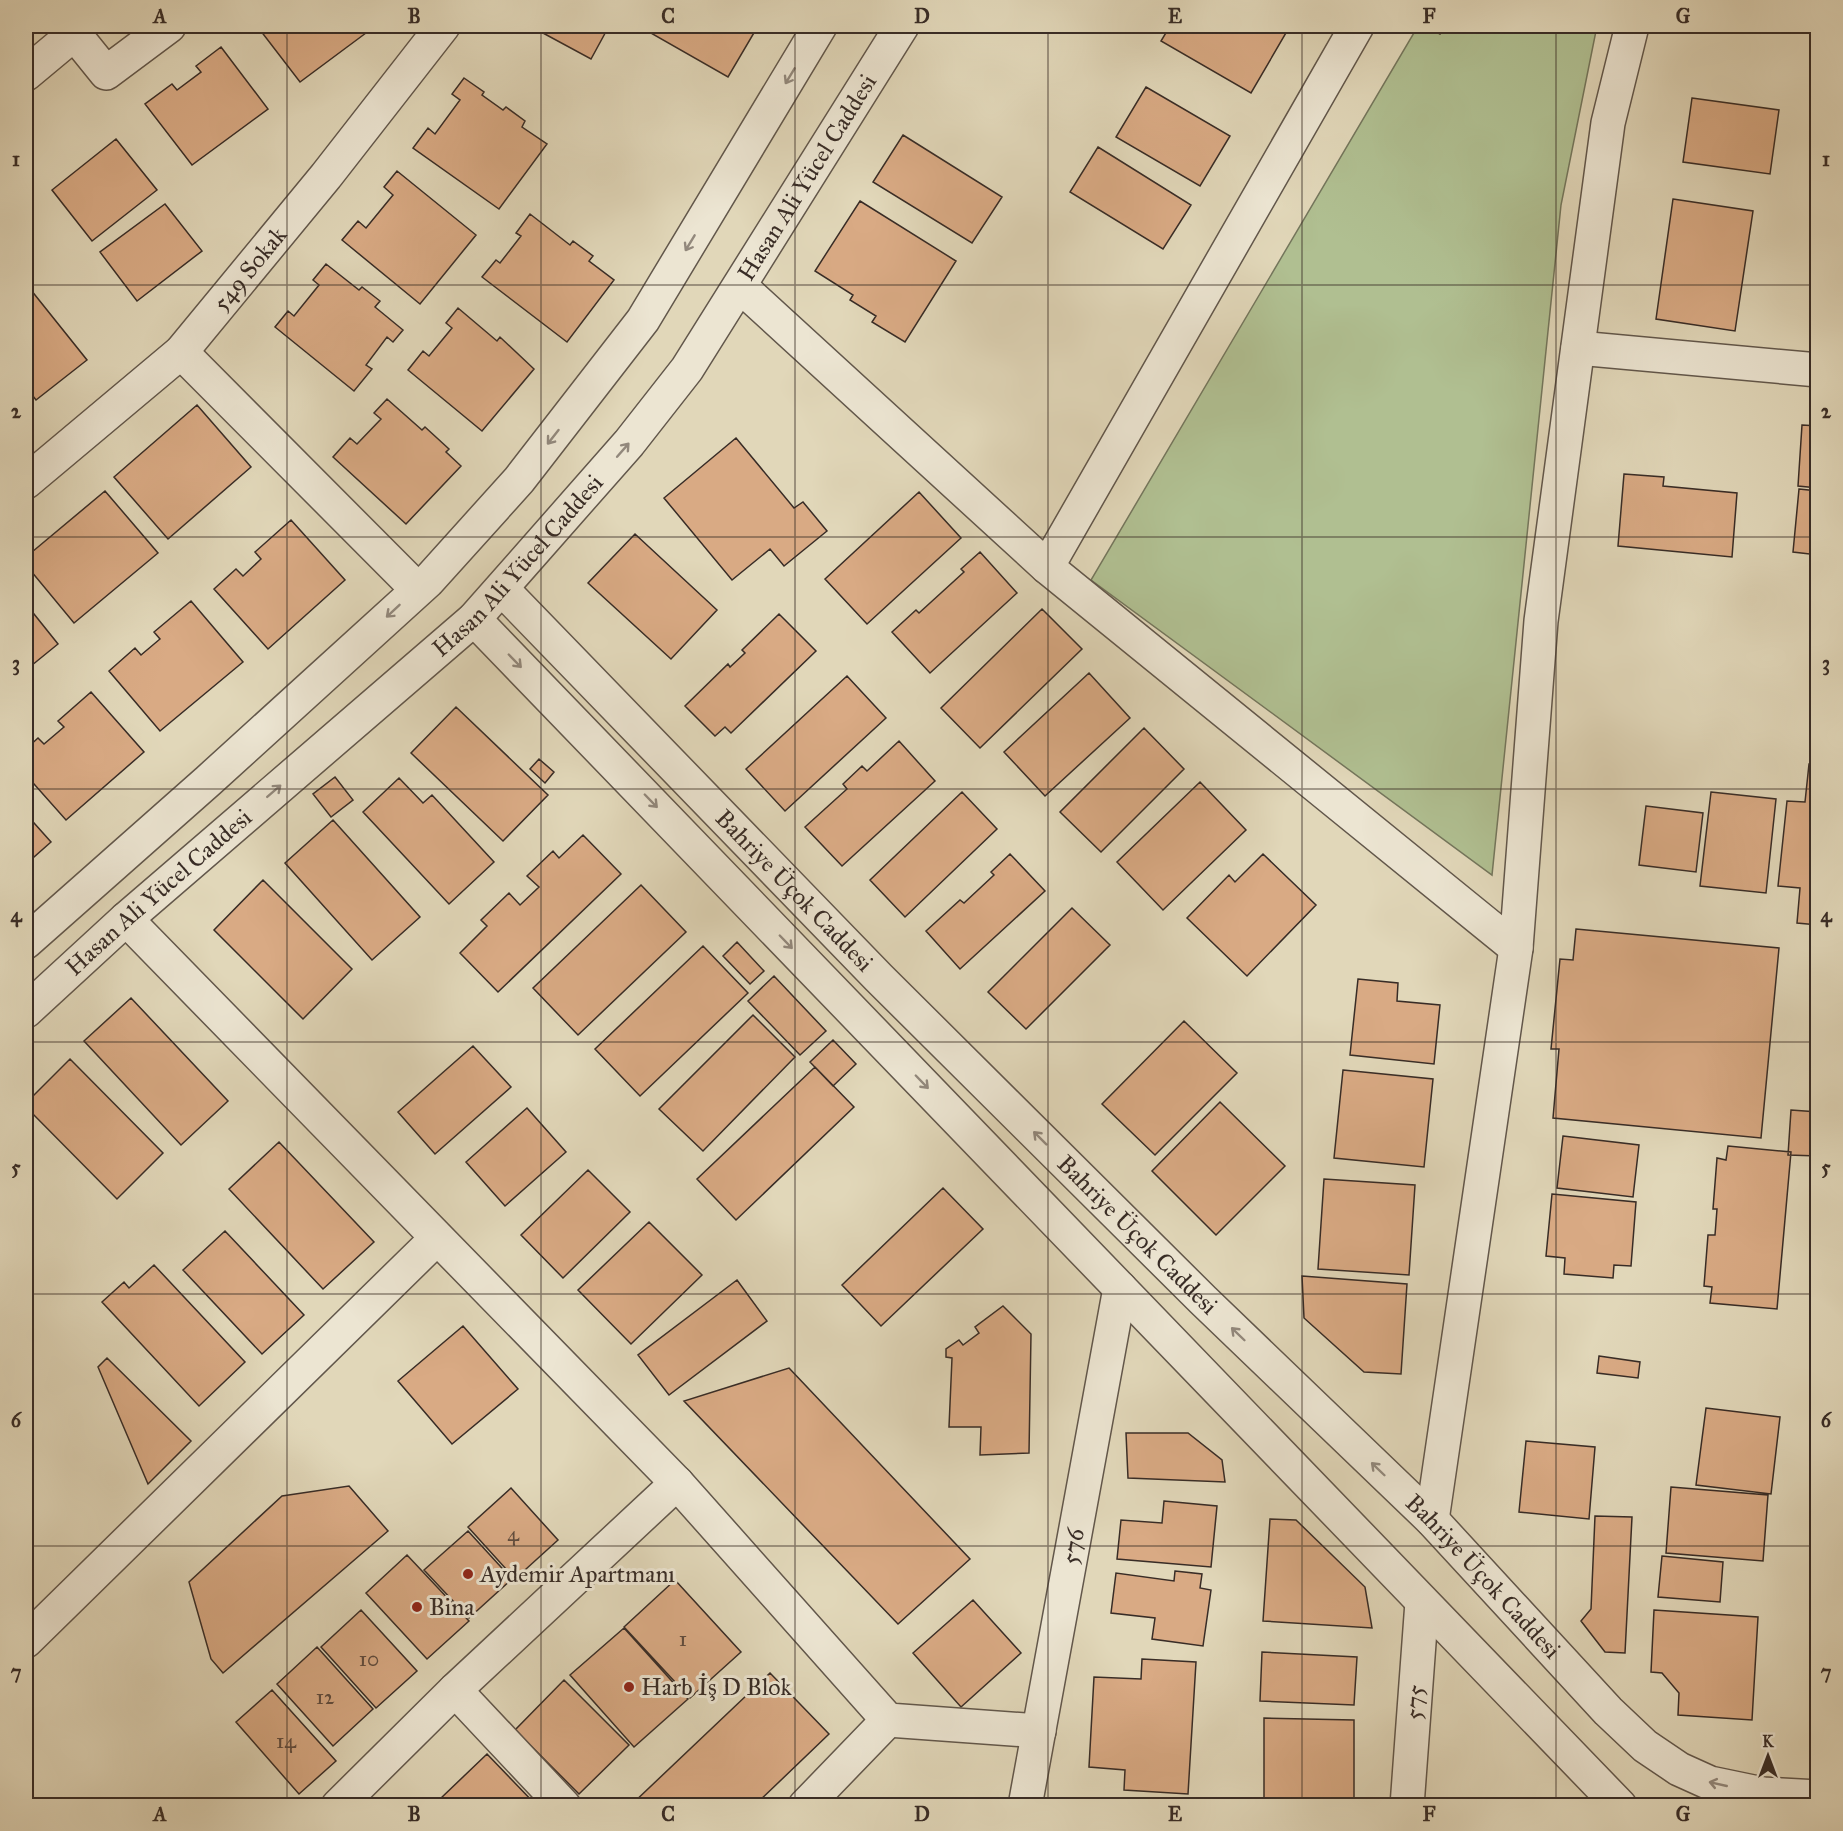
<svg xmlns="http://www.w3.org/2000/svg" width="1843" height="1831" viewBox="0 0 1843 1831" font-family="'IM FELL Great Primer',serif">
  <style>
    .green { fill: #b0bf91; stroke: #74765c; stroke-width: 1.5 }
    .building { fill: #d9aa84; stroke: #382c26; stroke-width: 1.5 }
    .lines { fill: none; stroke-linecap: round; stroke-linejoin: round }
    .minor-casing { stroke: #62574b; stroke-width: 36 }
    .tertiary-casing { stroke: #62574b; stroke-width: 36 }
    .minor { stroke: #ece5d2; stroke-width: 33 }
    .tertiary { stroke: #ece5d2; stroke-width: 33 }
    .oneway { stroke: #92887c }
    .grid { fill: none; stroke: #382c26; stroke-width: 1.5; stroke-opacity: 0.55 }
    .poi-dot { fill: #8f2418; stroke: #ece5d2; stroke-width: 2 }
    .labels { text-anchor: middle; dominant-baseline: central; stroke-width: 6; stroke-linejoin: round; paint-order: stroke }
    .number-label { font-size: 21px; fill: #604c3e }
    .street-label { font-size: 24px; fill: #382c26; stroke: #ece5d2 }
    .poi-label { font-size: 24px; fill: #382c26; stroke: #ece5d2; text-anchor: start }
    .neatline { fill: none; stroke: #382c26; stroke-width: 2 }
    .grid-label { font-size: 20px; text-anchor: middle; font-weight: bold; fill: #382c26 }
  </style>
  <rect width="100%" height="100%" fill="#e1d7b9"/>
  <filter id="stains"><feTurbulence type="fractalNoise" baseFrequency=".00333" numOctaves="4"/><feColorMatrix values="0 0 0 0 .2 0 0 0 0 .09 0 0 0 0 .02 0 0 0 .5 -.17"/></filter>
  <radialGradient id="worn" r=".72"><stop offset=".6" stop-color="#630" stop-opacity="0"/><stop offset="1" stop-color="#630" stop-opacity=".3"/></radialGradient>
  <path class="green" d="M1418,26H1597L1561,205L1492,875L1091,580Z"/>
  <path class="building" d="M257,26H373L374,27L300,82Z
    M530,26H609L591,59Z
    M643,26H758L728,77L642,28Z
    M1170,26H1290L1251,93L1161,41Z
    M1424,26H1444L1440,34Z
    M221,47L268,109L192,165L145,104L172,84L177,90L201,72L196,66Z
    M464,78L484,92L482,95L503,110L506,107L525,121L522,127L547,144L499,209L413,148L428,128L435,134L460,100L452,94Z
    M1146,87L1230,136L1200,186L1116,137Z
    M1692,98L1779,110L1770,174L1683,162Z
    M903,135L1002,197L972,243L873,182Z
    M116,139L157,190L92,241L52,190Z
    M1098,147L1191,205L1163,249L1070,192Z
    M397,171L476,235L420,304L342,240L358,221L366,228L393,195L384,187Z
    M1673,199L1753,211L1735,331L1656,319Z
    M860,201L956,261L905,342L872,322L876,316L850,300L853,295L815,271Z
    M165,204L202,251L137,301L100,252Z
    M530,214L570,245L573,241L593,256L589,261L614,280L567,342L482,277L496,260L500,263L521,236L516,233Z
    M326,264L359,290L362,287L380,301L375,307L403,330L393,342L387,337L366,365L372,369L354,391L275,327L288,311L294,316L319,285L313,280Z
    M27,285L87,360L36,400L26,387Z
    M458,308L497,341L500,337L534,369L482,431L408,370L423,351L429,356L452,328L446,323Z
    M387,399L422,430L425,427L449,449L446,452L461,466L406,524L333,457L350,438L357,444L381,419L374,413Z
    M197,405L251,467L168,539L114,477Z
    M1802,425L1818,426V488L1798,486Z
    M736,438L794,508L803,502L827,531L784,566L770,549L732,580L664,498Z
    M1624,474L1664,477L1663,486L1737,493L1732,557L1618,546Z
    M1799,489L1818,491V555L1793,552Z
    M105,491L158,553L74,623L26,565V557Z
    M919,492L961,538L867,624L825,579Z
    M291,520L345,580L268,649L214,589L236,569L243,576L261,559L255,552Z
    M635,534L717,610L671,659L588,583Z
    M980,552L1017,593L930,673L892,632L916,610L919,613L964,572L961,569Z
    M191,601L243,662L160,731L109,671L135,648L141,655L160,639L154,632Z
    M26,604L58,644L26,670Z
    M1042,609L1082,649L980,748L941,708Z
    M779,614L816,651L731,733L725,727L715,736L685,706L728,664L730,667L745,653L742,650Z
    M1089,673L1130,718L1045,796L1004,752Z
    M847,676L886,718L785,811L746,769Z
    M91,692L144,752L66,820L26,775V749L38,738L44,744L64,727L58,721Z
    M456,707L548,795L503,841L411,753Z
    M1144,728L1184,769L1101,852L1060,812Z
    M899,741L935,781L842,866L805,827L847,789L843,784L862,766L867,771Z
    M539,759L554,772L545,783L530,769Z
    M1809,764L1818,765V925L1797,923L1800,888L1778,886L1787,801L1805,802Z
    M335,777L353,800L331,817L313,794Z
    M399,778L423,803L432,795L494,862L449,904L363,812Z
    M1200,782L1246,830L1163,910L1117,862Z
    M962,792L997,829L905,917L870,880Z
    M1711,792L1776,799L1766,893L1700,886Z
    M1646,806L1703,813L1696,872L1639,865Z
    M26,814L51,842L26,864Z
    M333,820L420,917L372,960L285,863Z
    M583,835L621,874L498,992L460,953L487,926L481,920L509,893L520,905L539,887L527,876L553,851L559,858Z
    M1010,854L1045,891L960,969L926,931L960,900L964,903L994,875L991,872Z
    M1263,854L1316,905L1247,976L1187,918L1229,875L1235,882Z
    M263,880L352,969L303,1019L214,930Z
    M641,885L686,932L578,1035L533,988Z
    M1072,908L1110,945L1026,1029L988,992Z
    M1576,929L1779,948L1761,1138L1553,1118L1559,1049H1551L1560,959L1573,960Z
    M737,942L764,971L750,984L723,956Z
    M703,946L748,993L640,1096L595,1049Z
    M774,976L826,1031L800,1055L748,1001Z
    M1358,979L1398,983L1397,1001L1440,1005L1434,1064L1350,1055Z
    M131,998L228,1101L181,1145L84,1041Z
    M753,1015L795,1057L703,1151L659,1109Z
    M1184,1021L1237,1073L1155,1155L1102,1104Z
    M833,1040L856,1064L833,1086L810,1062Z
    M473,1046L511,1087L435,1154L398,1112Z
    M70,1059L163,1153L117,1199L26,1107V1103Z
    M815,1067L854,1107L736,1220L697,1179Z
    M1343,1070L1433,1079L1424,1167L1334,1158Z
    M1220,1102L1285,1166L1216,1235L1152,1171Z
    M527,1108L566,1152L505,1206L466,1162Z
    M1791,1110L1818,1112V1156L1788,1155Z
    M1563,1136L1639,1145L1633,1197L1557,1188Z
    M279,1142L374,1242L323,1289L229,1189Z
    M1728,1146L1791,1152L1777,1309L1710,1303L1712,1287L1704,1286L1708,1235H1715L1717,1209H1713L1717,1158L1726,1160Z
    M588,1170L630,1212L563,1278L521,1235Z
    M1324,1179L1415,1185L1409,1275L1318,1269Z
    M943,1188L983,1229L881,1326L842,1285Z
    M1552,1194L1636,1202L1631,1266L1614,1265L1613,1278L1564,1274L1565,1258L1546,1256Z
    M649,1222L702,1275L631,1344L578,1290Z
    M225,1231L304,1315L262,1354L183,1270Z
    M154,1265L245,1362L199,1406L102,1302L124,1282L129,1288Z
    M1302,1276L1407,1284L1401,1374L1364,1372L1304,1318Z
    M737,1280L767,1321L669,1395L638,1355Z
    M1003,1306L1031,1334L1029,1453L980,1455L981,1427H949L952,1358L946,1357V1349L959,1340L963,1345L979,1333L975,1327Z
    M463,1326L518,1389L452,1444L398,1381Z
    M1599,1356L1640,1362L1638,1378L1597,1373Z
    M107,1358L191,1441L148,1484L98,1367Z
    M789,1368L970,1559L898,1624L684,1401Z
    M1706,1408L1780,1417L1771,1494L1696,1485Z
    M1126,1433H1188L1222,1460L1225,1482L1128,1478Z
    M1526,1441L1595,1447L1589,1519L1519,1512Z
    M349,1486L388,1531L223,1673L211,1659L189,1582L282,1496Z
    M1671,1487L1768,1495L1763,1561L1666,1553Z
    M511,1488L558,1540L515,1579L468,1527Z
    M1164,1501L1217,1506L1211,1567L1117,1559L1121,1520L1162,1523Z
    M1595,1516L1632,1517L1625,1653L1605,1652L1581,1621L1591,1609Z
    M1270,1519L1296,1520L1365,1587L1372,1628L1263,1621Z
    M468,1531L512,1579L469,1618L424,1570Z
    M407,1555L469,1621L427,1659L366,1593Z
    M1662,1556L1723,1562L1720,1602L1658,1597Z
    M1175,1571L1202,1574L1200,1588L1211,1590L1203,1646L1152,1639L1155,1618L1111,1613L1116,1573L1174,1581Z
    M675,1580L741,1652L690,1698L624,1627Z
    M973,1600L1021,1653L961,1707L913,1653Z
    M361,1610L417,1671L376,1708L321,1647Z
    M1654,1610L1758,1617L1752,1720L1678,1715L1679,1693L1662,1673L1651,1672Z
    M624,1628L688,1699L634,1747L570,1675Z
    M317,1647L373,1709L333,1746L277,1684Z
    M1262,1652L1357,1657L1354,1705L1260,1701Z
    M1142,1659L1196,1662L1188,1794L1124,1790L1125,1770L1089,1767L1094,1677L1141,1679Z
    M770,1673L829,1734L754,1806H630Z
    M564,1680L629,1745L579,1794L515,1730Z
    M272,1690L336,1761L299,1794L236,1722Z
    M1264,1718L1354,1720V1806H1264Z
    M487,1754L537,1806H447L440,1799Z"/>
  <g class="lines">
    <g class="minor-casing">
      <g id="minor">
        <path d="M68,26L106,73L169,26"/>
        <path d="M26,74L74,34"/>
        <path d="M740,286L1047,567L1516,948"/>
        <path d="M1578,348L1818,370"/>
        <path d="M181,352L417,589"/>
        <path id="s1" d="M26,482L181,352L326,176L443,26"/>
        <path d="M1047,567L1357,26"/>
        <path d="M126,919L677,1483L888,1720L1039,1731"/>
        <path d="M1432,1520L1516,948L1541,621L1608,123L1632,26"/>
        <path d="M26,1641L437,1238"/>
        <path d="M455,1690L564,1806"/>
        <path d="M338,1806L455,1690L677,1483"/>
        <path d="M805,1806L888,1720"/>
        <path id="s2" d="M1025,1806L1120,1288"/>
        <path id="s3" d="M1407,1806L1422,1602"/>
      </g>
    </g>
    <g class="tertiary-casing">
      <g id="tertiary">
        <path id="s4" d="M502,589L879,978L1203,1300L1432,1520L1608,1711L1645,1746L1679,1769L1710,1783L1763,1794L1818,1797"/>
        <path d="M474,619L1620,1806"/>
        <path d="M26,942L208,781L428,581L519,480L643,320L820,26"/>
        <path id="s5" d="M26,1011L126,919L474,619L629,443L687,369L902,26"/>
      </g>
    </g>
    <use href="#minor" class="minor"/>
    <use href="#tertiary" class="tertiary"/>
  </g>
  <defs><path id="oneway-shaft" d="M-6 0H5M1.5-3L5.5 0L1.5 3" fill="none" stroke-width="1.6" stroke-linecap="round" stroke-linejoin="round" transform="scale(1.5)"/></defs>
  <g class="oneway">
    <use href="#oneway-shaft" transform="translate(790 76) rotate(121)"/>
    <use href="#oneway-shaft" transform="translate(690 243) rotate(121)"/>
    <use href="#oneway-shaft" transform="translate(553 437) rotate(128)"/>
    <use href="#oneway-shaft" transform="translate(623 450) rotate(-49)"/>
    <use href="#oneway-shaft" transform="translate(393 611) rotate(137)"/>
    <use href="#oneway-shaft" transform="translate(515 661) rotate(46)"/>
    <use href="#oneway-shaft" transform="translate(274 791) rotate(-41)"/>
    <use href="#oneway-shaft" transform="translate(651 801) rotate(46)"/>
    <use href="#oneway-shaft" transform="translate(786 942) rotate(46)"/>
    <use href="#oneway-shaft" transform="translate(922 1082) rotate(46)"/>
    <use href="#oneway-shaft" transform="translate(1040 1138) rotate(-135)"/>
    <use href="#oneway-shaft" transform="translate(1238 1334) rotate(-136)"/>
    <use href="#oneway-shaft" transform="translate(1378 1469) rotate(-136)"/>
    <use href="#oneway-shaft" transform="translate(1718 1784) rotate(-167)"/>
  </g>
  <path class="grid" d="M287,26V1806M541,26V1806M795,26V1806M1048,26V1806M1302,26V1806M1556,26V1806M26,285H1818M26,537H1818M26,789H1818M26,1042H1818M26,1294H1818M26,1546H1818"/>
  <g class="poi-dot">
    <circle cx="468" cy="1574" r="6"/>
    <circle cx="417" cy="1607" r="6"/>
    <circle cx="629" cy="1687" r="6"/>
  </g>
  <g class="labels">
    <g class="number-label">
      <text x="513" y="1534">4</text>
      <text x="683" y="1639">1</text>
      <text x="369" y="1659">10</text>
      <text x="325" y="1697">12</text>
      <text x="286" y="1741">14</text>
    </g>
    <g class="street-label">
      <text stroke="none"><textPath href="#s5" startOffset="1150">Hasan Ali Yücel Caddesi</textPath></text>
      <text stroke="none"><textPath href="#s1" startOffset="310">549 Sokak</textPath></text>
      <text stroke="none"><textPath href="#s5" startOffset="664">Hasan Ali Yücel Caddesi</textPath></text>
      <text stroke="none"><textPath href="#s4" startOffset="420">Bahriye Üçok Caddesi</textPath></text>
      <text stroke="none"><textPath href="#s5" startOffset="178">Hasan Ali Yücel Caddesi</textPath></text>
      <text stroke="none"><textPath href="#s4" startOffset="906">Bahriye Üçok Caddesi</textPath></text>
      <text stroke="none"><textPath href="#s2" startOffset="264">576</textPath></text>
      <text stroke="none"><textPath href="#s4" startOffset="1392">Bahriye Üçok Caddesi</textPath></text>
      <text stroke="none"><textPath href="#s3" startOffset="104">575</textPath></text>
    </g>
    <g class="poi-label">
      <text x="480" y="1574">Aydemir Apartmanı</text>
      <text x="429" y="1607">Bina</text>
      <text x="641" y="1687">Harb İş D Blok</text>
    </g>
  </g>
  <rect width="1843" height="1831" fill="none" stroke="#e1d7b9" stroke-width="66"/>
  <g transform="translate(1768 1756)" stroke="#ece5d2" stroke-width="4.5" paint-order="stroke">
  <path d="M0-4.5L10 22L0 15L-10 22Z" fill="#382c26"/>
  <text y="-9" font-size="16" font-weight="bold" text-anchor="middle" fill="#382c26">K</text>
  </g>
  <rect x="33" y="33" width="1777" height="1765" class="neatline"/>
  <g class="grid-label">
    <text x="160" y="23">A</text>
    <text x="414" y="23">B</text>
    <text x="668" y="23">C</text>
    <text x="922" y="23">D</text>
    <text x="1175" y="23">E</text>
    <text x="1429" y="23">F</text>
    <text x="1683" y="23">G</text>
    <text x="16" y="166">1</text>
    <text x="1826" y="166">1</text>
    <text x="16" y="418">2</text>
    <text x="1826" y="418">2</text>
    <text x="16" y="670">3</text>
    <text x="1826" y="670">3</text>
    <text x="16" y="922">4</text>
    <text x="1826" y="922">4</text>
    <text x="16" y="1174">5</text>
    <text x="1826" y="1174">5</text>
    <text x="16" y="1427">6</text>
    <text x="1826" y="1427">6</text>
    <text x="16" y="1679">7</text>
    <text x="1826" y="1679">7</text>
    <text x="160" y="1821">A</text>
    <text x="414" y="1821">B</text>
    <text x="668" y="1821">C</text>
    <text x="922" y="1821">D</text>
    <text x="1175" y="1821">E</text>
    <text x="1429" y="1821">F</text>
    <text x="1683" y="1821">G</text>
  </g>
  <rect width="100%" height="100%" filter="url(#stains)"/>
  <rect width="100%" height="100%" fill="url(#worn)"/>
</svg>
